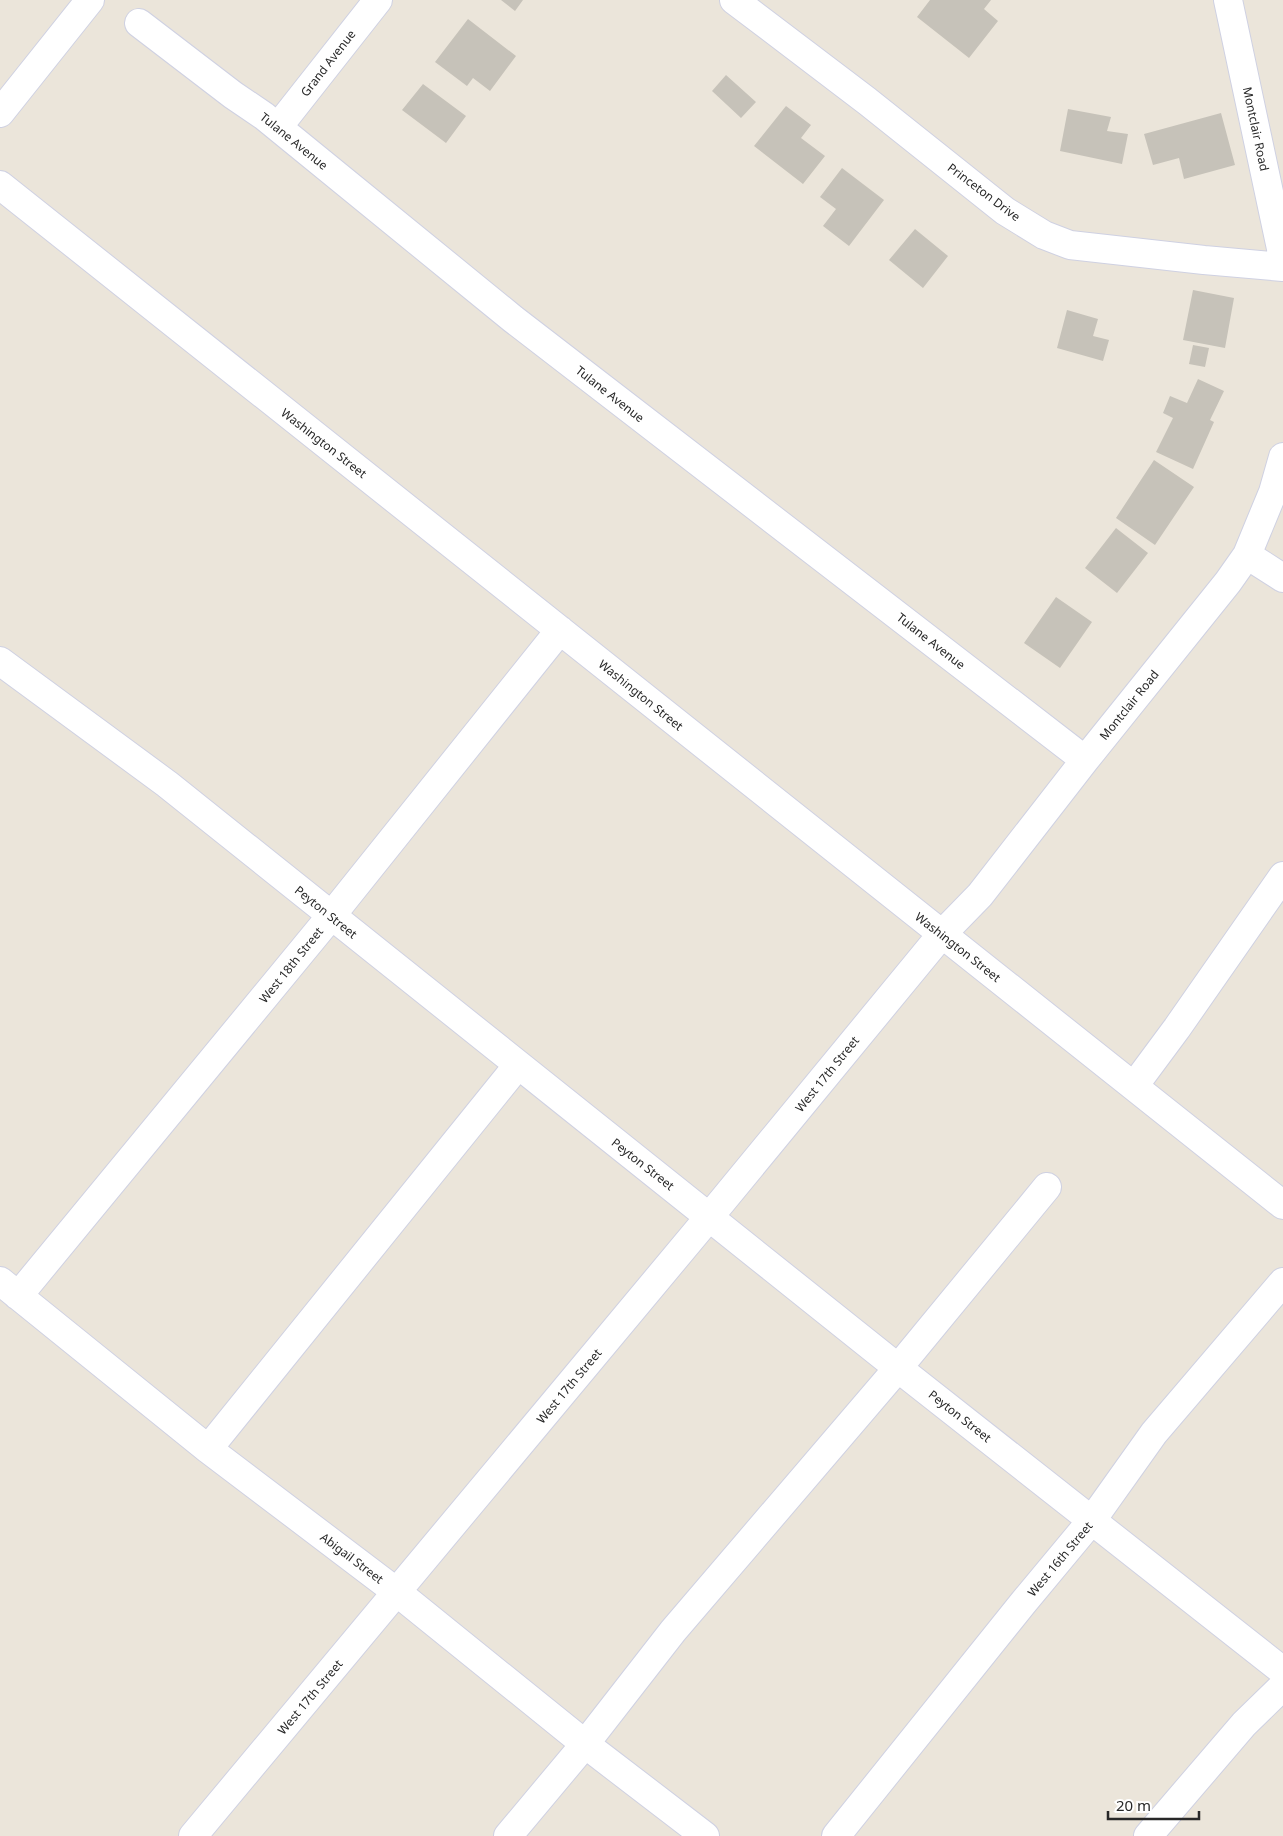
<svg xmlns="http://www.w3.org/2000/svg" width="1283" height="1836" viewBox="0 0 1283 1836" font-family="'Noto Sans',sans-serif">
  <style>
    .building { fill: #c6c2b9 }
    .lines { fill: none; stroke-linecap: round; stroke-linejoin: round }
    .minor-casing { stroke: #cfd1e2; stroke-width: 30 }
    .minor { stroke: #fff; stroke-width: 28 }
    .labels { text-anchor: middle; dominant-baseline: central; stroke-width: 5; stroke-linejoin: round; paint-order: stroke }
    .street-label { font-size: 12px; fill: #282828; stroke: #fff }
  </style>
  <rect width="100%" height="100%" fill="#ebe5da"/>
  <path class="building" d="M501,0H523L515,11Z
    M930,0H991L984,9L998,21L969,58L917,17Z
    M468,19L516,56L490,91L473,78L467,86L435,62Z
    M726,75L756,102L741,118L712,91Z
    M423,84L466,116L446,143L402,110Z
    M786,106L811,125L801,138L825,156L803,184L754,146Z
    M1068,109L1111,117L1107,131L1128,134L1122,164L1060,151Z
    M1221,113L1235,165L1184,179L1179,158L1153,165L1144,134Z
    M842,168L884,200L849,246L823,226L836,209L820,197Z
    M915,229L948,256L923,288L889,260Z
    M1193,290L1234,298L1225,348L1183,340Z
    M1067,310L1098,319L1093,336L1109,340L1103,361L1057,348Z
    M1193,345L1209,348L1205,367L1189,364Z
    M1198,379L1224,391L1210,420L1214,422L1193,469L1156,452L1173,418L1163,413L1170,396L1187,403Z
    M1154,460L1194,487L1155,545L1116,518Z
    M1116,528L1148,553L1117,593L1085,568Z
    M1056,597L1092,622L1060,668L1024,643Z"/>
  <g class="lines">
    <g class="minor-casing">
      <path id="minor" d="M734,0L867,101L1005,211L1044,235L1070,245L1204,260L1283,267
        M1228,0L1283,258
        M139,23L233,95L264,116L513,319L1085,760
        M0,113L90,0
        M278,127L378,0
        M0,185L1283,1205
        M1247,555L1283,578
        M0,661L167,784L898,1368L1283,1671
        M1134,1086L1177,1028L1283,876
        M0,1281L208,1449L398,1593L585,1744L705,1836
        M18,1296L331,916L560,630
        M208,1449L518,1065
        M193,1836L710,1216L942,934L980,895L1085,760L1228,582L1247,555L1273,492L1283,457
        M508,1836L585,1744L673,1631L898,1368L1047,1187
        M836,1836L1023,1603L1092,1520L1154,1433L1283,1282
        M1148,1836L1244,1724L1283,1686"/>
    </g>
    <use href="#minor" class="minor"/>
  </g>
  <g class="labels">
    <g class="street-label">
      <text transform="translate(328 63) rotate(-52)">Grand Avenue</text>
      <text transform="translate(1256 129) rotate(78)">Montclair Road</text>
      <text transform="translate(294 141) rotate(39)">Tulane Avenue</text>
      <text transform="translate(984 192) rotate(37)">Princeton Drive</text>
      <text transform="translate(610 394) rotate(38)">Tulane Avenue</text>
      <text transform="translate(324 443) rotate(38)">Washington Street</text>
      <text transform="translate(931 641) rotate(38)">Tulane Avenue</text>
      <text transform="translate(641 695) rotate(39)">Washington Street</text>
      <text transform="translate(1129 705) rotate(-51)">Montclair Road</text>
      <text transform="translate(326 912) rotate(39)">Peyton Street</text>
      <text transform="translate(958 947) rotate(38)">Washington Street</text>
      <text transform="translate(291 965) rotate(-51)">West 18th Street</text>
      <text transform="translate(827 1074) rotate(-51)">West 17th Street</text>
      <text transform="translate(643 1164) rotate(38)">Peyton Street</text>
      <text transform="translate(569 1386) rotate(-50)">West 17th Street</text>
      <text transform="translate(960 1416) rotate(38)">Peyton Street</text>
      <text transform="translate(352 1558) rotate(37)">Abigail Street</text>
      <text transform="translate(1060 1559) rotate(-50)">West 16th Street</text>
      <text transform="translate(310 1697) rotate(-50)">West 17th Street</text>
    </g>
  </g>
  <path d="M1108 1811v8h91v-8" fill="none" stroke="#282828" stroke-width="2.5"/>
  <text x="1116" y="1811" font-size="15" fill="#282828" stroke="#ffffff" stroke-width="4" paint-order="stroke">20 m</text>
</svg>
